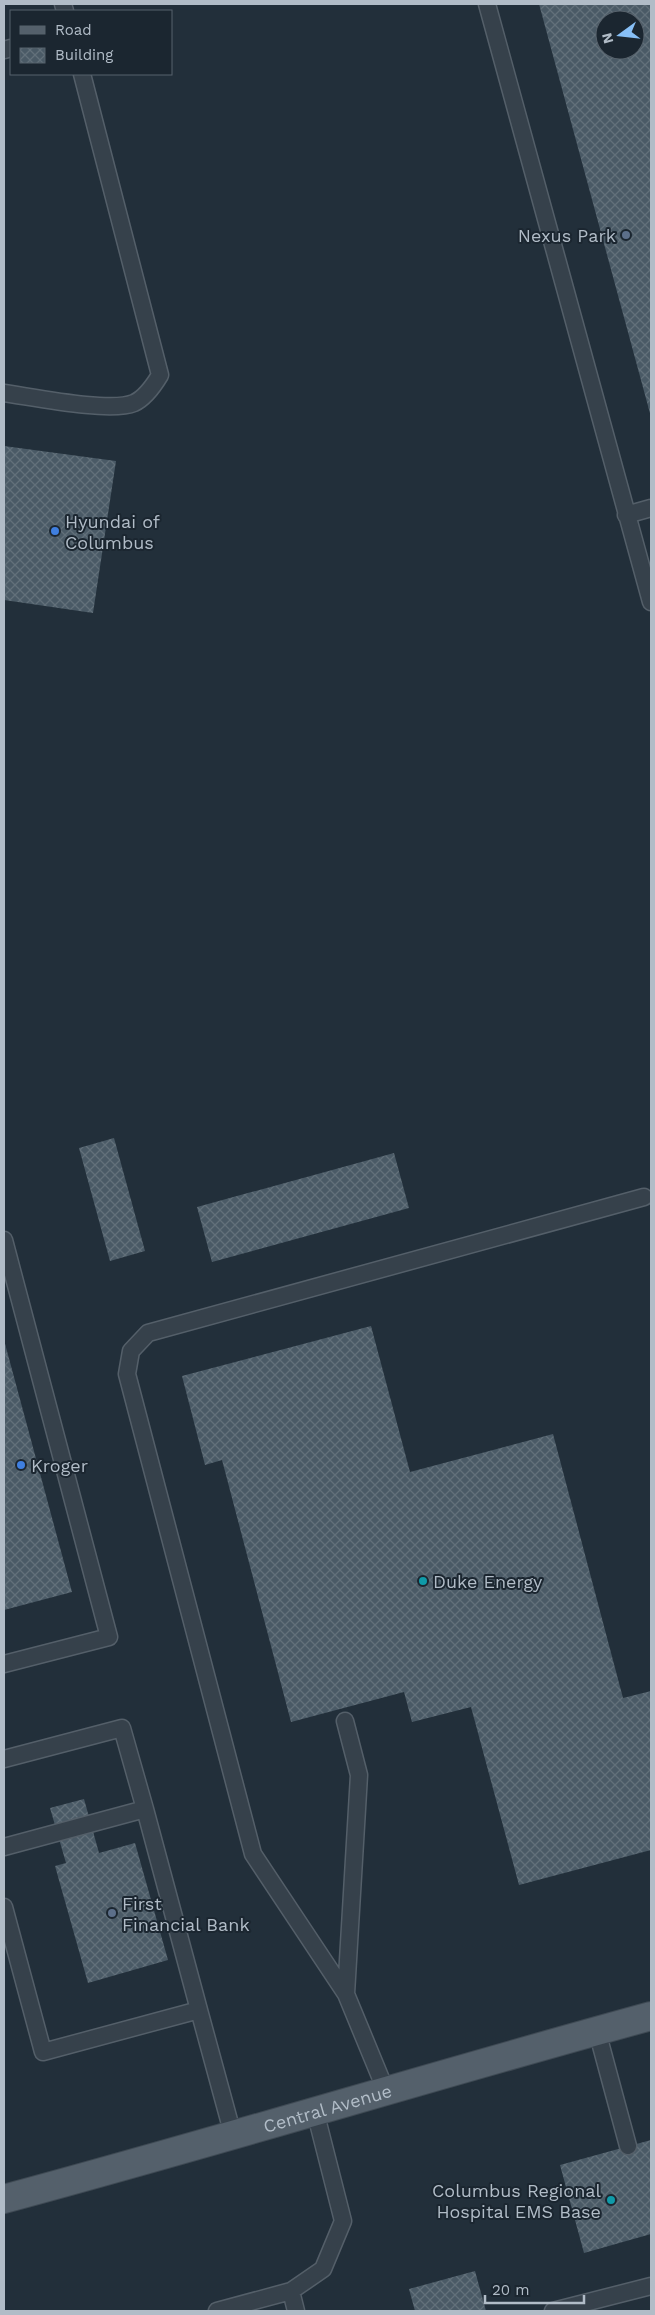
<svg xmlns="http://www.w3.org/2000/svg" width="655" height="2315" viewBox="0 0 655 2315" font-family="'Work Sans',sans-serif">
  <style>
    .building { fill: url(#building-cross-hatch); fill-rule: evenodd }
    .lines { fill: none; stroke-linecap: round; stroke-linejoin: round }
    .service-casing { stroke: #545f69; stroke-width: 19 }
    .primary-casing { stroke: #3f4a54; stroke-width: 30 }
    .service { stroke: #36414b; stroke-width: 16 }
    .primary { stroke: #54606b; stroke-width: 28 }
    .service-dot { fill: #5c6f8a; stroke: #1b2630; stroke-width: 2 }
    .shop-dot { fill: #3f7fe0; stroke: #1b2630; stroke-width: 2 }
    .culture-dot { fill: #0f9aa8; stroke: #1b2630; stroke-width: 2 }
    .labels { text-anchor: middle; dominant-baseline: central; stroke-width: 4; stroke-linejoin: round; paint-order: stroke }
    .poi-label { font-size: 18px; fill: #b1bcc7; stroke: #1b2630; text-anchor: start }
    .street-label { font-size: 18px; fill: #b1bcc7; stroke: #1b2630 }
  </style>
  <defs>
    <pattern id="building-cross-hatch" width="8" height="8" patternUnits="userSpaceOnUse" patternTransform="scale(1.25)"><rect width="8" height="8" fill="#4a5a66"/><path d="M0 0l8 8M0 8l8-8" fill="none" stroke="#62707a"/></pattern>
  </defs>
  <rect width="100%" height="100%" fill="#222f3a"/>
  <path class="building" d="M539,4H651V417ZM605,20H635V50H605Z
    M4,446L116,461L93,613L4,600Z
    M114,1138L145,1251L110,1261L79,1148Z
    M394,1153L409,1208L212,1262L197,1207Z
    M371,1326L410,1472L553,1434L623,1698L651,1691V1850L519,1885L471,1707L412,1722L404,1692L291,1722L222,1460L205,1465L182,1376Z
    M4,1340L72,1592L4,1610Z
    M84,1799L99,1853L135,1843L168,1960L88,1983L55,1866L66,1863L50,1808Z
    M651,2140V2234L584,2253L560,2165Z
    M475,2271L486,2311H415L409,2289Z"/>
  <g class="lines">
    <g class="service-casing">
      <path id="service" d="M63,4L65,11
        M487,4L651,602
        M4,50L11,48
        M4,393C33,397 110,413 134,403C145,398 154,385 160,375L82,74
        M626,515L651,508
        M4,1240L109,1637L4,1664
        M345,1721L359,1775L346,1994
        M4,1759L122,1728L145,1809
        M4,1847L145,1809L199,2010
        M4,1907L43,2052L199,2010L233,2135
        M597,2031L628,2146
        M386,2091L346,1994L253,1854L127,1374L131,1351L148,1333L644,1197
        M217,2311L291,2291
        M296,2311L291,2291L323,2269L343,2221L315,2111
        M553,2311L651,2286"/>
    </g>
    <g class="primary-casing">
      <g id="primary">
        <path id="s1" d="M4,2199C220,2141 435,2075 651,2016"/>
      </g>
    </g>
    <use href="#service" class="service"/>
    <use href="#primary" class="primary"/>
  </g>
  <g class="service-dot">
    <circle cx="626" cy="235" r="5"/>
    <circle cx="112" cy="1913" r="5"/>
  </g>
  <g class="shop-dot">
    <circle cx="55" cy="531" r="5"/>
    <circle cx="21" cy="1465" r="5"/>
  </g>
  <g class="culture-dot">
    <circle cx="423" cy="1581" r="5"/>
    <circle cx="611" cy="2200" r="5"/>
  </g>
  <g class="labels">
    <g class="poi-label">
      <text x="616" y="235" text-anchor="end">Nexus Park</text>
      <text x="65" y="521">Hyundai of<tspan x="65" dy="21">Columbus</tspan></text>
      <text x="31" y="1465">Kroger</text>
      <text x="433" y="1581">Duke Energy</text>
      <text x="122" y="1903">First<tspan x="122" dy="21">Financial Bank</tspan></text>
      <text x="601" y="2190" text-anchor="end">Columbus Regional<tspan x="601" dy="21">Hospital EMS Base</tspan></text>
    </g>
    <g class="street-label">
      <text stroke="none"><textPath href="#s1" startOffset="336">Central Avenue</textPath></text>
    </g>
  </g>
  <rect width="655" height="2315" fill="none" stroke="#b1bcc7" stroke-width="10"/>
  <rect x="10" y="10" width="162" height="65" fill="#1b2630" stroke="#57626c"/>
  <rect x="20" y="26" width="25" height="8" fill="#54606b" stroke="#57626c"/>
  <text x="55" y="35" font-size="15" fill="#b1bcc7">Road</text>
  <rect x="20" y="48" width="25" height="15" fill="url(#building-cross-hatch)" stroke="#57626c"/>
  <text x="55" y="60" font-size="15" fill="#b1bcc7">Building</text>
  <g transform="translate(620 35) rotate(255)"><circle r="24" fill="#1b2630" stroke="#57626c"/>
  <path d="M0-4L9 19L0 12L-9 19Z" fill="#87bff6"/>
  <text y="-8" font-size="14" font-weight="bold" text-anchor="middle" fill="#b1bcc7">N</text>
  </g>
  <path d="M485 2295v8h99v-8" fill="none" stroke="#b1bcc7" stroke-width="2.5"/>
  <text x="492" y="2295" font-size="15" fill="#b1bcc7" stroke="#1b2630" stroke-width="4" paint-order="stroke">20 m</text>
</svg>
